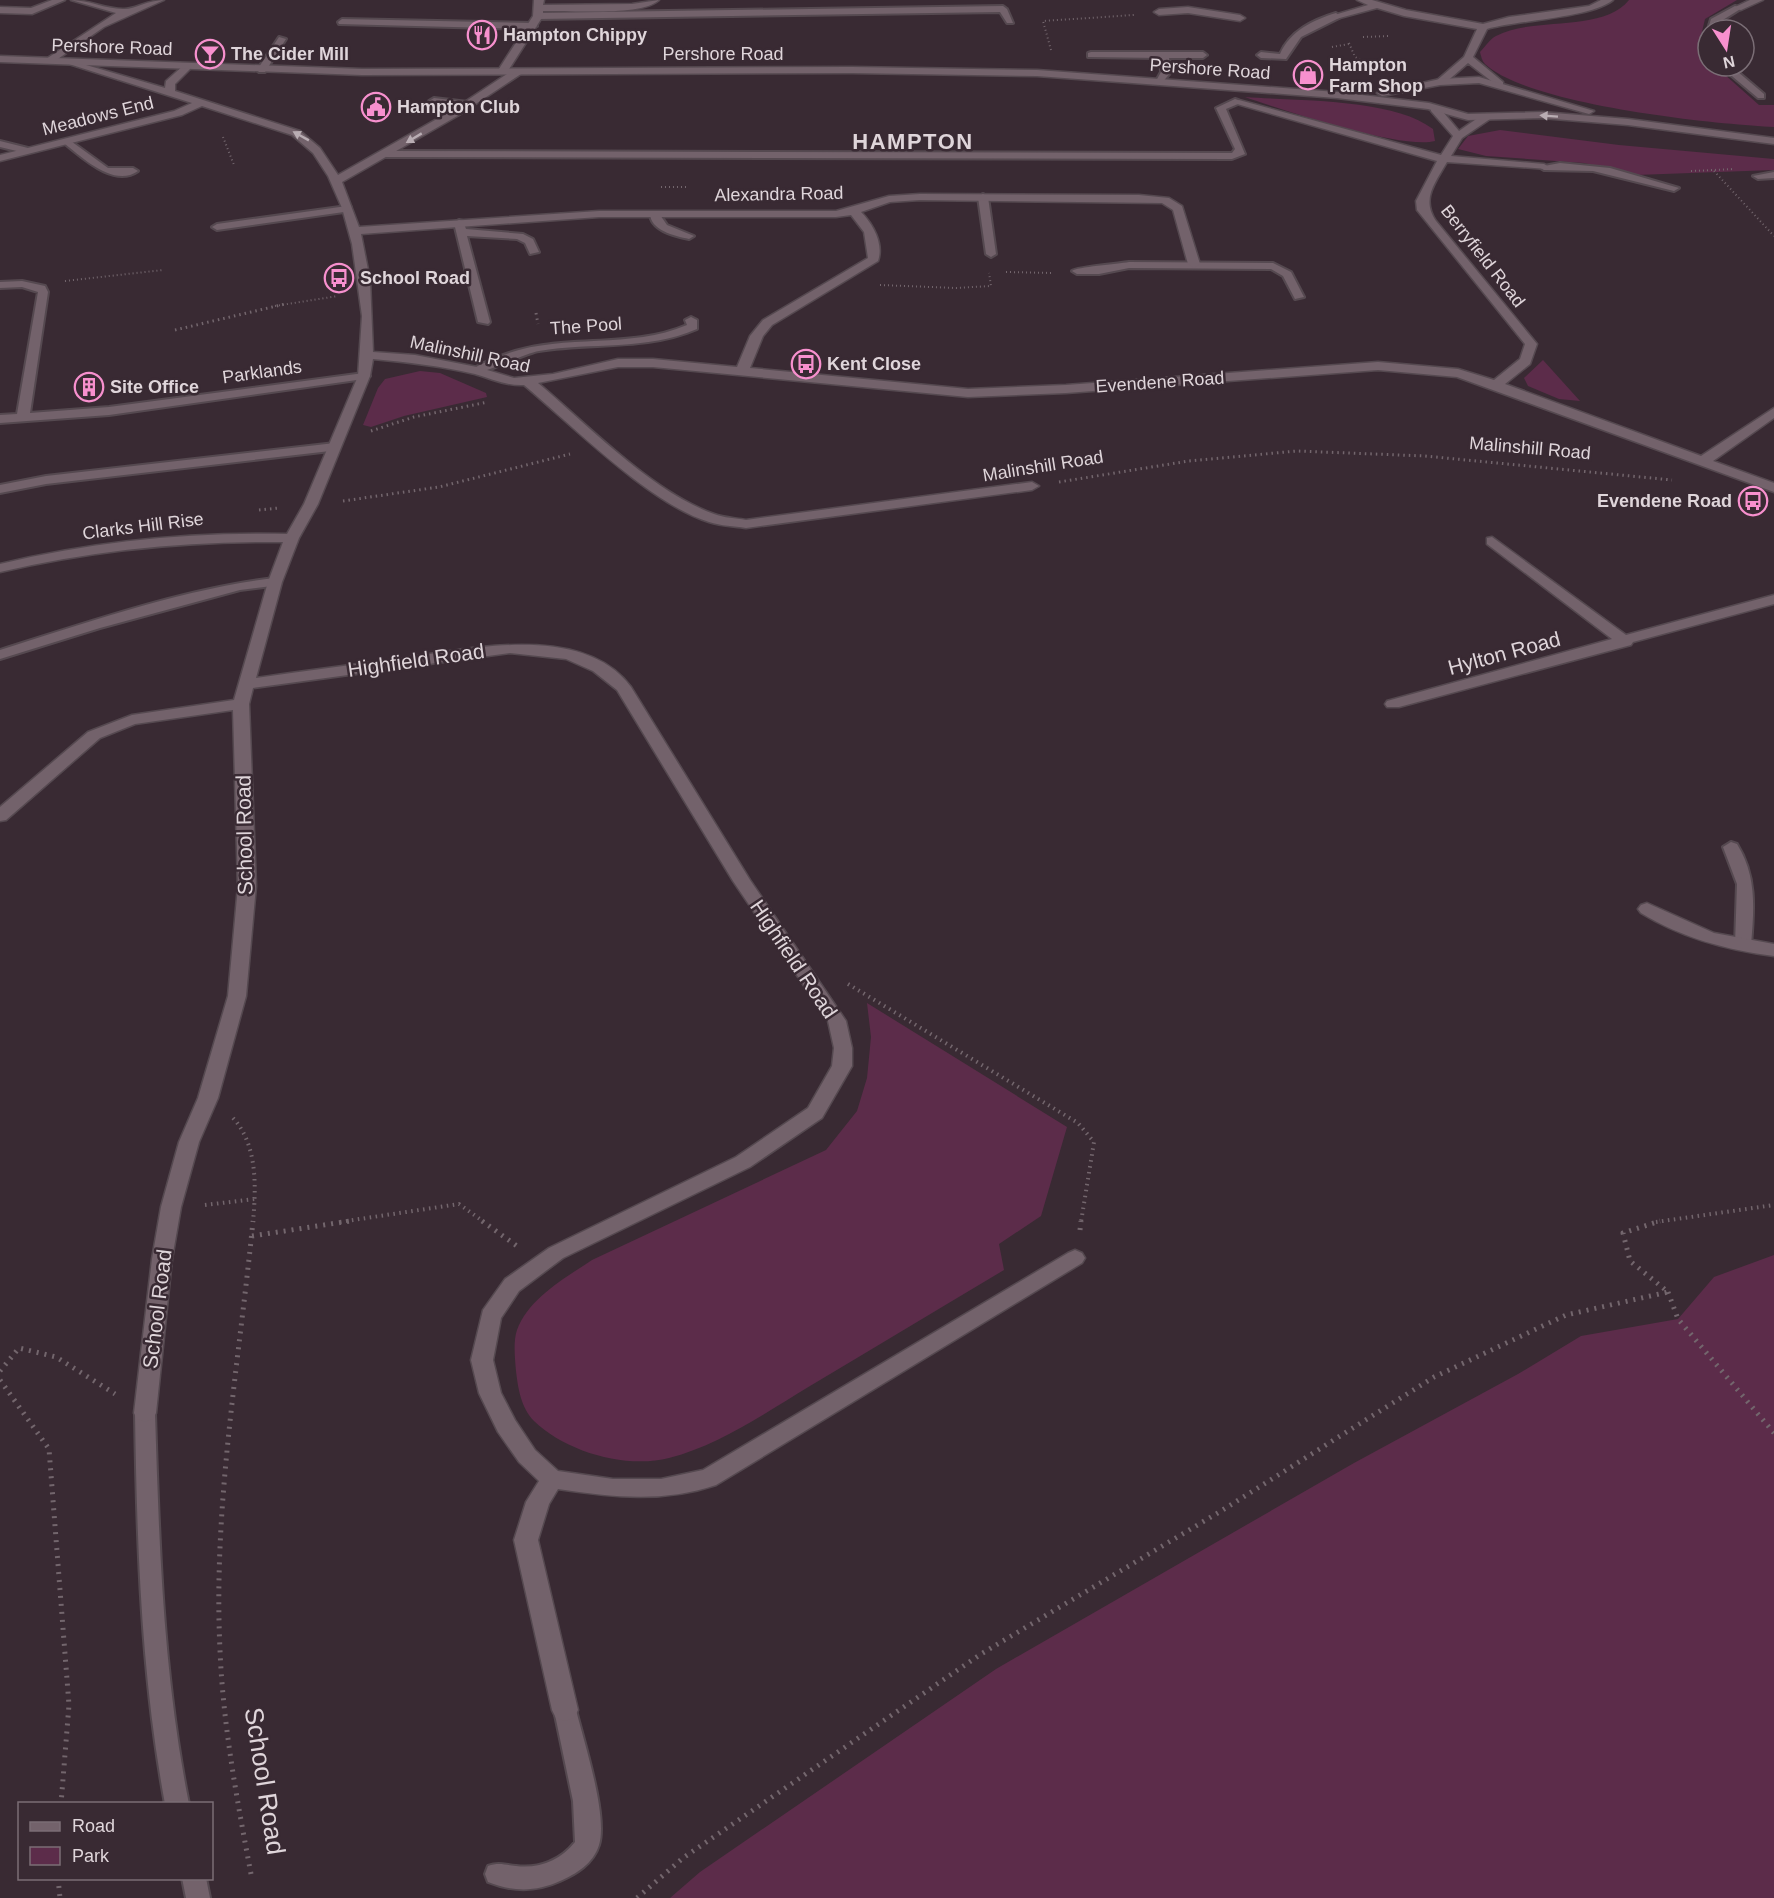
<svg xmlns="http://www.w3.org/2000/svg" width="1774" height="1898" viewBox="0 0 1774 1898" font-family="Arial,sans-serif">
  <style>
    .green { fill: #5c2c4a }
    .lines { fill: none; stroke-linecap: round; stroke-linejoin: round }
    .lane-casing { stroke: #554950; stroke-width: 4 }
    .street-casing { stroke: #554950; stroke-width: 3 }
    .secondary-casing { stroke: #554950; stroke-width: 3 }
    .path-far3 { stroke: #73666d; stroke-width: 2; stroke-dasharray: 1 3; stroke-linecap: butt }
    .path-far2 { stroke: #73666d; stroke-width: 3; stroke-dasharray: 1.5 4; stroke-linecap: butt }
    .path-far1 { stroke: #73666d; stroke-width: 4; stroke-dasharray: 1.5 4.5; stroke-linecap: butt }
    .path { stroke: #73666d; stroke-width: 5; stroke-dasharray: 2 6; stroke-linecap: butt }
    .lane { fill: #73626b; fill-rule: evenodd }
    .street { fill: #73626b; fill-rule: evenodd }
    .secondary { fill: #73626b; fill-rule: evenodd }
    .oneway { fill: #b9adb3 }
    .labels { text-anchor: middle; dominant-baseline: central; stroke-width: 5; stroke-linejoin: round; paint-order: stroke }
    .far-poi-label { font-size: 18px; font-weight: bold; fill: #dfd5da; stroke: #392a33; text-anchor: start }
    .far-street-label { font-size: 18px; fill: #dfd5da; stroke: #392a33 }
    .street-label { font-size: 21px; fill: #dfd5da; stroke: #392a33 }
    .far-district-label { font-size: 22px; font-weight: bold; letter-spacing: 1.5px; fill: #dfd5da; stroke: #392a33 }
    .near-street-label { font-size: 26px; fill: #dfd5da; stroke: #392a33 }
  </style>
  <rect width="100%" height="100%" fill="#392a33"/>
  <path class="green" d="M1629,0H1737L1705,19L1700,40L1708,56V66H1715L1759,105H1774V127C1712,124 1529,105 1485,64C1482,61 1481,56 1480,52C1485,47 1490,39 1496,36C1533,16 1603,33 1629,0Z
    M1245,97C1297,101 1393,98 1433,129L1435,141C1402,150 1282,110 1245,97Z
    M1500,130L1619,145L1774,159V170L1636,175L1584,163L1486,156L1458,149L1468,136Z
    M1543,360L1580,401L1559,399L1528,386L1524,378Z
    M420,371L440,373L486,393L487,397L404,416L371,427L363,425L378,388L385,379Z
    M867,1003L1067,1127L1041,1216L999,1244L1004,1270C939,1309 875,1347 810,1386C765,1413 720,1445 669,1458C626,1469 566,1452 534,1421C521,1408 518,1388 516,1371C515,1359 513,1341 517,1330C529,1298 565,1278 592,1260L826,1150L857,1111L867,1078L871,1037Z
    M1774,1255V1898H670L700,1872L996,1669L1354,1463L1518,1374L1581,1336L1678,1319L1714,1277Z"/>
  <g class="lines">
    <g class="lane-casing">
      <path id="lane" d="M1003,6L1007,9L1013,23H1007L1000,12L538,19L534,16L538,13Z
        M1735,6L1742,8L1718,23L1714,30L1707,32L1711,19Z
        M1336,13L1340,16L1339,18L1301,37L1286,59L1261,58L1257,55L1261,52L1280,54C1290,31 1313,20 1336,13Z
        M342,19L533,23L537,26L533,29L339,24L338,22Z
        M279,37L286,39L265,72H259L257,70Z
        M1091,52H1203L1207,55L1203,58H1169L1171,72L1161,84L1156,81L1161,72L1160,58L1088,57V53Z
        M1720,66H1731L1764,94V98H1758Z
        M434,98L468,102L473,105L468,108L431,103L429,101Z
        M1235,99L1238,100V104L1226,109L1245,154L1232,159L386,157L381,154L386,151L1232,153L1235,149L1216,108Z
        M68,139L108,168H133L138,171C114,188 83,158 65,144V140Z
        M0,141L28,148L30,150L25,153L0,147Z
        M1560,163L1610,168L1679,188L1674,191L1593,171L1544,170L1539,167Z
        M1774,172V178L1758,179L1753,176Z
        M983,194L988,197L996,254L991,257L986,254L978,197Z
        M347,206L351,207V211L217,230L212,227L217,224Z
        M650,212H658L667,225L694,236L689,239C674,236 649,230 650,212Z
        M459,220L463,221L466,229L523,234L533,239L539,252L530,254L525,243L517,239L467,236L490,322L488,324L478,322L454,223Z
        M1129,262L1273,263L1291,272L1304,297L1295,299L1283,276L1271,269L1129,268L1099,274H1077L1072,271C1076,267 1118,264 1129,262Z
        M22,281L45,286L48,292L30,413L109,407L364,373L370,376L364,379L109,415L0,423V415L17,414L38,292L22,287L0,288V282Z
        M691,317L697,320V329C646,351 592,342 539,351C524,353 479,378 471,371C477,365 487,362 496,358C557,331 626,351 687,325L685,320Z
        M335,443L339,444V450L46,484L0,493V485L46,476Z
        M275,578L280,579V585L240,590L100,628L0,659V650C86,623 186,588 275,578Z
        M1731,842L1737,844C1757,876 1754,909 1751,945L1743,950L1735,945L1737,884L1723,847Z
        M145,1405L152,1407L155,1413C159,1544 163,1674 189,1804H165C141,1674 137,1544 135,1413L138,1407Z
        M565,1700L573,1703L576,1710C584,1742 608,1816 599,1845C593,1864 576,1874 560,1881C536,1892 513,1892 488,1882L485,1874L488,1866C499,1862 505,1865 516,1866C539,1869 561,1860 575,1842L573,1801L554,1710L557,1703Z
        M182,1878H206L210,1898H186Z"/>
    </g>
    <g class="street-casing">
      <path id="street" d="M52,0H65L32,14L0,13V7L31,8Z
        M71,0C89,0 105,9 123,9C133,10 148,0 164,0L104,27L52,63H46V59L116,13Z
        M534,0H544L543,5L632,4L659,0C641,17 569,10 543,11V16L506,74H498L497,72L533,16Z
        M1357,0H1372L1406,10L1483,24L1509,17L1589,6L1601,0H1613C1591,18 1518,20 1487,29L1473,57L1503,82V86L1499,87L1468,63L1444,84L1435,82L1464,57L1477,29L1404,16L1377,8L1336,19L1331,16L1368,5Z
        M1750,0H1763L1741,10L1733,8Z
        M1188,7L1240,15L1245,18L1240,21L1188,13L1159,15L1154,12L1159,9Z
        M69,60L165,88L166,81L184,65H190V69L175,84V91L300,131L320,148L338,175L451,111L513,70H521V74L459,115L342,182L359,227L599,211H836L889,196L920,194L1139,195L1169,198L1182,206L1200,264L1194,268L1188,264L1173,210L1162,203L920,200L890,202L861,212C873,224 884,244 878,261L772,325L763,336L750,368L968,389L1066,385L1378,362L1458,369L1494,380L1520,359L1525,344L1417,210L1416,201L1437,161L1230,102L1239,100L1441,155L1453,136L1431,111V107H1439L1459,131L1482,115H1490V119L1462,138L1451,156L1544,164L1549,167L1548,169L1447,162C1435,183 1421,199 1436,221L1537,344L1530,364L1505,384L1701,456L1774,408V418L1713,461L1774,483V492L1457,377L1378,370L1066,393L968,397L653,367H618L538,383C589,426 652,492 714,514C724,518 736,518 746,520L1032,482L1039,486L1032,490L746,528C734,526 721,526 709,522C650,504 573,426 524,385C507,386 492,379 475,374C441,366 407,362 373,359L370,376L318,504L299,538L282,582L256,678C303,671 350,665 397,659C464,650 582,621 631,687L750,880L846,1021L852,1048V1066L822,1118L750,1167L563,1258L519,1291L501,1318L493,1360L501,1393L515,1420L535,1450L558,1471L613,1479H661L703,1470L1068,1253L1075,1250L1082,1253L1085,1258L1082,1263L716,1485C663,1503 612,1497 558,1489L549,1504L538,1540L578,1710L574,1718L565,1721L556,1718L552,1710L514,1540L526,1502L539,1481L519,1462L498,1432L479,1393L471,1360L483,1310L505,1279L549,1248L736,1157L808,1108L832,1066L834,1048L828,1021L733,881L617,690L593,671L566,659L510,653L253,688L249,704L256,886L246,996L218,1098L199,1142L181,1207L172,1259L156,1413L153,1419L145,1422L137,1419L134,1413L152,1259L161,1207L179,1142L198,1098L228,996L238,886L233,710L135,724L100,738L6,820L0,821V807L88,732L132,715L234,700L268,582L283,542C187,541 94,550 0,572V564C95,541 190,532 287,534L304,504L358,376L362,316L352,244L342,208L328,176L313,153L292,135L202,106L182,115L0,161V155L174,111L192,103L69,64ZM851,215L864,232L868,258L763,320L750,336L737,367L653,359H618L553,374L514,378L477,367L415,355L373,352L370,280L361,234L599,217H836Z
        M1492,537L1626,635L1774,595V604L1633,642L1631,645L1399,707H1387L1385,704L1387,701L1612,639L1487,544V538Z
        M1647,903L1714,933L1774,944V956C1727,950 1682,938 1641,913L1638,909L1641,905Z"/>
    </g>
    <g class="secondary-casing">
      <path id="secondary" d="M0,56L362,69L852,67L1037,70L1337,92L1429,103L1468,114L1542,112L1628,119L1774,138V144L1628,125L1542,118L1468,120L1428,109L1337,98L1037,76L852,73L362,75L0,62Z
        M1479,77L1594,111L1589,114L1479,83L1440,85L1382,96L1377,93L1440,79Z"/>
    </g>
    <path class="path-far3" d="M1363,37L1390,36
      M1349,43L1355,57L1379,71
      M1332,47L1349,44
      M1051,50L1043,21L1134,15
      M223,137L234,165
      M1691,171L1734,169
      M1714,171L1774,236
      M661,187H686
      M1006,272L1052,273
      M65,281L163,270
      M880,285L956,288L991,286L989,273
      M275,306L338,296"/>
    <path class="path-far2" d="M536,313L538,324
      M175,330L285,304
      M371,431L414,417L488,402
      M1059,482L1189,461L1297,451L1425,456L1672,480
      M343,501L439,487L570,454
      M259,510L279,508"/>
    <path class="path-far1" d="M848,984L1078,1123L1094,1142L1081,1222
      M233,1118C258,1145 256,1188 253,1222
      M205,1205L255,1199
      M340,1222L459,1204L484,1222
      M1656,1222L1774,1205"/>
    <path class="path" d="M482,1221L517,1246
      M1080,1230L1081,1221
      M252,1236L350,1221
      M1668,1292L1678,1319L1774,1433
      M0,1371L19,1348L56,1357L115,1394
      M0,1380L49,1449L69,1705L61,1804
      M251,1874C237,1800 223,1725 220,1650C213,1506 239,1363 253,1221
      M58,1878L60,1898
      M637,1898L683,1858L981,1654L1221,1511L1434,1377L1566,1315L1668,1292L1630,1261L1623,1233L1660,1221"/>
    <use href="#lane" class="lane"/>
    <use href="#street" class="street"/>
    <use href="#secondary" class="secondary"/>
  </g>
  <defs><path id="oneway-solid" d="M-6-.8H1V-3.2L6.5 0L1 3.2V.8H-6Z" transform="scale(1.5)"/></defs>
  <g class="oneway">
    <use href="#oneway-solid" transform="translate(1549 116) rotate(-176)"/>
    <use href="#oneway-solid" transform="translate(301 136) rotate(-151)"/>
    <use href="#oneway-solid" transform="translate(414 138) rotate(149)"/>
  </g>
  <defs>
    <g id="restaurant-ring" transform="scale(1.5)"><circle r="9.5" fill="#392a33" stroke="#f790ce" stroke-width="1.5"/><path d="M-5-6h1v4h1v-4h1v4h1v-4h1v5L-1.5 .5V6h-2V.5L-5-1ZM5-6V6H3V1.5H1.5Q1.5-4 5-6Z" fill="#f790ce"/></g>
    <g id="bar-ring" transform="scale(1.5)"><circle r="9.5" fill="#392a33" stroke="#f790ce" stroke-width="1.5"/><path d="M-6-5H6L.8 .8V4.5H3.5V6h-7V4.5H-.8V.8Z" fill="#f790ce"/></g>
    <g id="shop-ring" transform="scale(1.5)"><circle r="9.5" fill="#392a33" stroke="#f790ce" stroke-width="1.5"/><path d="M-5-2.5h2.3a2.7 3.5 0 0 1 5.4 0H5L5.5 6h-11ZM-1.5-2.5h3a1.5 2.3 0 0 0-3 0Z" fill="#f790ce"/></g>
    <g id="civic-ring" transform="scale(1.5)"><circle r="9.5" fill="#392a33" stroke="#f790ce" stroke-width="1.5"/><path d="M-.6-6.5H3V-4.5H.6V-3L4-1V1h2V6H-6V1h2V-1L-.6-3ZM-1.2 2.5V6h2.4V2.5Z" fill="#f790ce"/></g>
    <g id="bus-ring" transform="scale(1.5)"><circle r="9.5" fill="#392a33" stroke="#f790ce" stroke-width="1.5"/><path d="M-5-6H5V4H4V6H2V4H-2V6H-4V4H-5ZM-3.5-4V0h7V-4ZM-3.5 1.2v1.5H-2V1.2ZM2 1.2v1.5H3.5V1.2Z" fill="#f790ce"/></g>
    <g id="building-ring" transform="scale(1.5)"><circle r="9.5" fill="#392a33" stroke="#f790ce" stroke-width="1.5"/><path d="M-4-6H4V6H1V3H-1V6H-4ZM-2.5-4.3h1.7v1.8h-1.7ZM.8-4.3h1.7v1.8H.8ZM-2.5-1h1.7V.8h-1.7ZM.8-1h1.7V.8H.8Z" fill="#f790ce"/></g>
  </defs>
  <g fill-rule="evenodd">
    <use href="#restaurant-ring" x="482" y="35"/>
    <use href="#bar-ring" x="210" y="54"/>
    <use href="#shop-ring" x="1308" y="75"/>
    <use href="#civic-ring" x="376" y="107"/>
    <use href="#bus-ring" x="339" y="278"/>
    <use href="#bus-ring" x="806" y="364"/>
    <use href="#building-ring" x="89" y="387"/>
    <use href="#bus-ring" x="1753" y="501"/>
  </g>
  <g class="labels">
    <g class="far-poi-label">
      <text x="503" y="35">Hampton Chippy</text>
      <text x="231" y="54">The Cider Mill</text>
      <text x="1329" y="65">Hampton<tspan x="1329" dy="21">Farm Shop</tspan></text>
      <text x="397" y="107">Hampton Club</text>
      <text x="360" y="278">School Road</text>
      <text x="827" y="364">Kent Close</text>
      <text x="110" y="387">Site Office</text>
      <text x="1732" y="501" text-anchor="end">Evendene Road</text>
    </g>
    <g class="far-street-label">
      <text transform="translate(112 47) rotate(2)">Pershore Road</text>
      <text x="723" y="54">Pershore Road</text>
      <text transform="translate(1210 69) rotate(4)">Pershore Road</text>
      <text transform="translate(98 116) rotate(-14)">Meadows End</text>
      <text transform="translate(779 194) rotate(-1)">Alexandra Road</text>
      <text transform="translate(1483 256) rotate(52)">Berryfield Road</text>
      <text transform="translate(586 326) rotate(-4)">The Pool</text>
      <text transform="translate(470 354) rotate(12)">Malinshill Road</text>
      <text transform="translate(262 372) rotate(-8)">Parklands</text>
      <text transform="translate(1160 382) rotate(-4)">Evendene Road</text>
      <text transform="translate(1530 448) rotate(5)">Malinshill Road</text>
      <text transform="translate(1043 466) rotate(-9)">Malinshill Road</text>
      <text transform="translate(143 526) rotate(-7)">Clarks Hill Rise</text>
    </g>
    <g class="street-label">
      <text transform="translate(1504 653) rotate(-15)">Hylton Road</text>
      <text transform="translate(416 660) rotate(-8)">Highfield Road</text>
      <text transform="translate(244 835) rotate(-91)">School Road</text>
      <text transform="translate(794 959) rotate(56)">Highfield Road</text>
      <text transform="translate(157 1309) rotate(-83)">School Road</text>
    </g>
    <g class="far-district-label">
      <text x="913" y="141">HAMPTON</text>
    </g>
    <g class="near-street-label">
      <text transform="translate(265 1781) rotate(81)">School Road</text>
    </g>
  </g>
  <rect x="18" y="1802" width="195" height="78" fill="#392a33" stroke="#7b6e76" stroke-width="1.5"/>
  <rect x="30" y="1822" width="30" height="9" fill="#73626b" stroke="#7b6e76" stroke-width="1.5"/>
  <text x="72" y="1832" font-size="18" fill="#dfd5da">Road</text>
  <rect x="30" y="1847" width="30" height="18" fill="#5c2c4a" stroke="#7b6e76" stroke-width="1.5"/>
  <text x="72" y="1862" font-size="18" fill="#dfd5da">Park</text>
  <g transform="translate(1726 48) rotate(168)"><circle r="28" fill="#392a33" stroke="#7b6e76" stroke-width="1.5"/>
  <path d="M0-4.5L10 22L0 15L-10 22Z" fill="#f790ce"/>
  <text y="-9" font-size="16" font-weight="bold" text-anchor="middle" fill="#dfd5da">N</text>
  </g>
</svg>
